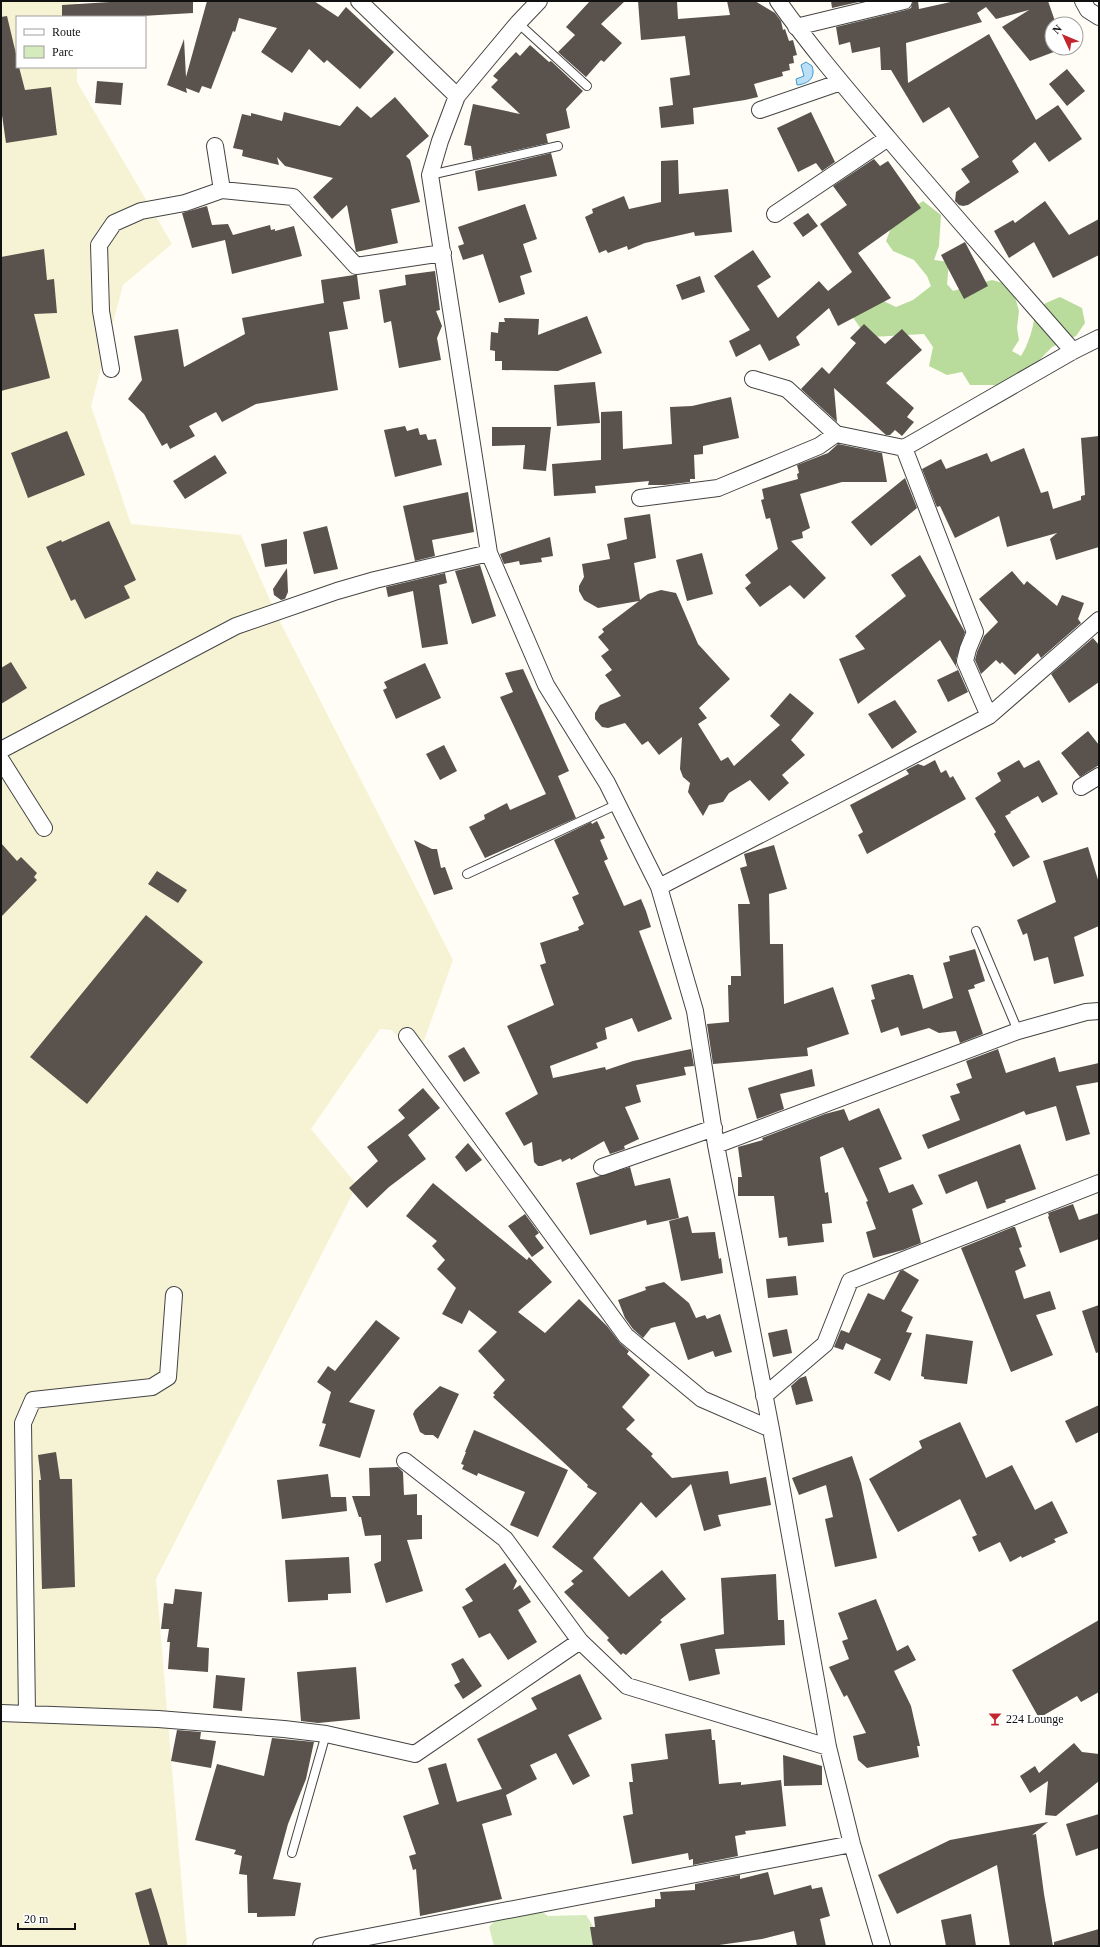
<svg xmlns="http://www.w3.org/2000/svg" width="1100" height="1947" viewBox="0 0 1100 1947" font-family="'Times New Roman',serif">
  <style>
    .farmland { fill: #f6f3d4 }
    .green { fill: #d5ebbd }
    .forest { fill: #b9dc9c }
    .water { fill: #b9e0f7; stroke: #3f96cf }
    .building { fill: #5a524d }
    .lines { fill: none; stroke-linecap: round; stroke-linejoin: round }
    .lane-casing { stroke: #444; stroke-width: 10 }
    .street-casing { stroke: #444; stroke-width: 18 }
    .lane { stroke: #fff; stroke-width: 8 }
    .street { stroke: #fff; stroke-width: 16 }
    .labels { text-anchor: middle; dominant-baseline: central; stroke-width: 4; stroke-linejoin: round; paint-order: stroke }
    .poi-label { font-size: 12px; fill: #111; stroke: #fff; text-anchor: start }
  </style>
  <rect width="100%" height="100%" fill="#fffdf5"/>
  <path class="farmland" d="M1,1H77V17H17V67H77V82L172,244L123,285L91,406L131,524L241,535L279,620L453,960L417,1060L392,1030L380,1029L311,1129L357,1185L156,1579L187,1946H1Z"/>
  <path class="green" d="M527,1902L548,1916L586,1915L598,1934L592,1946H494L489,1927L509,1905Z"/>
  <path class="forest" d="M923,201L941,215L939,246L934,260L949,262L947,284L953,291L992,280L1003,283L1014,293L1019,311L1017,328L1019,340L1012,351L1021,356C1024,351 1027,345 1029,339C1039,313 1028,309 1060,297L1082,308L1085,323L1076,336L1052,347L1007,394L996,385H970L962,372L947,375L929,366L933,347L924,334L872,337L861,329L852,316L875,297L896,307L913,300L931,286L927,276L914,260L893,251L886,241L894,220Z"/>
  <path class="water" d="M806,62L812,66C816,78 808,84 797,85L796,79L804,76L801,65Z"/>
  <path class="building" d="M126,1H193V13L125,17H62V5Z
    M207,1H314L338,17L346,7L394,52L360,89L327,60L324,63L309,49L292,73L261,52L277,28L239,18L235,32L233,31L211,89L202,86L199,93L186,88L187,93L167,85L184,39L186,77Z
    M590,1H625L601,24L622,43L604,62L601,60L586,77L558,52L575,35L566,27Z
    M638,1H677L678,19L730,15L727,1H755L775,13L781,21L783,30L785,29L789,41L793,40L797,55L793,56L794,63L789,64L790,70L782,72L783,76L754,84L758,97L745,100L693,108L694,124L661,128L659,107L673,105L670,78L690,75L685,36L641,40Z
    M831,1H863L832,8Z
    M913,1H918L919,9L955,1H1048L1056,24H1050L1052,31V48H1058L1059,50L1030,61L1002,27L1029,10L996,19L986,7L977,13L982,22L906,43L908,83L989,34L1036,120L1058,105L1082,139L1049,162L1035,142L1012,161L1019,172L968,205L963,206L959,205L955,201L956,192L970,182L961,169L979,157L949,107L923,123L891,70H881L880,47L852,53L850,42L839,45L836,27L906,10L911,8Z
    M7,16L17,58V67H19L25,90L51,87L57,135L6,143L1,108V17Z
    M530,45L549,62L551,61L583,91L566,109L570,128L546,134L548,143L473,160L471,146L464,145L473,104L520,114L491,87L498,80L493,76L516,52L520,56Z
    M1067,69L1085,91L1067,106L1049,84Z
    M97,81L123,83L121,105L95,103Z
    M395,97L429,136L406,156L410,160L420,202L391,209L398,243L356,252L347,205L332,219L313,197L333,178L285,166L277,157L279,165L242,156L243,150L233,148L242,114L251,116V113L282,121L284,112L340,126L357,106L371,118Z
    M811,112L835,162L822,171L816,163L798,172L777,128Z
    M551,153L557,176L478,191L475,171Z
    M874,159L880,166L888,161L921,208L858,253L891,298L838,326L829,308L796,337L800,345L769,361L760,344L736,357L729,341L750,330L714,276L753,250L771,277L757,286L778,318L819,281L828,291L852,272L820,224L847,205L833,186Z
    M678,160L679,194L728,189L732,232L695,236L694,232L645,243L628,250L627,246L608,253L606,250L599,253L585,217L593,213L592,209L624,196L629,209L661,202V161Z
    M1045,201L1069,235L1099,219V255L1053,278L1034,242L1009,258L994,231L1013,220L1015,223Z
    M525,204L537,239L523,244L532,272L520,276L525,294L499,303L483,254L463,260L458,246L464,244L458,227Z
    M207,206L212,225L228,224L233,235L270,225L271,230L275,229V231L294,226L302,256L232,274L225,240L192,248L182,213Z
    M808,213L818,226L803,237L793,223Z
    M965,242L988,286L964,299L941,255Z
    M44,249L47,280L54,279L57,313L34,314L50,378L1,391V257Z
    M435,271L440,310L436,311L442,326L437,338L441,360L399,368L391,321L384,323L379,290L406,285L405,275Z
    M354,275H357L360,299L343,302L348,329L329,332L338,390L256,404L222,422L216,412L189,426L195,436L170,449L167,443L162,446L144,414L128,399L142,380L134,336L178,329L184,367L245,334L242,318L324,303L321,280Z
    M700,276L705,292L682,300L676,285Z
    M587,316L602,353L558,371L502,370V361H495V351L490,350L491,332L498,333L499,322H505L504,318L539,319L538,335Z
    M864,324L885,344L902,329L922,350L886,383L914,408L907,417L914,422L902,436L895,430L890,435H886L834,388L837,422L801,389L822,367L829,374L856,343L850,338Z
    M595,382L600,423L557,426L554,385Z
    M731,397L739,438L703,446V454L694,455L695,479H690V482L665,485H648L649,481L595,486L596,493L554,496L552,464L601,460V412L622,411L623,449L672,444L670,407L692,406Z
    M405,426L407,431L418,428L420,435L426,434L428,440L436,439L442,465L395,477L384,430Z
    M492,427H551L546,471L523,469L525,445L492,446Z
    M67,431L85,475L28,498L11,453Z
    M1099,436V547L1056,560L1050,539L1057,533L1007,547L999,516L955,538L940,506L937,507L936,505L922,469L941,459L946,469L987,453L991,462L1024,448L1041,493L1048,491L1053,509L1081,500V496L1085,495L1081,438Z
    M838,444L882,453L887,482H842L800,494L810,528L802,532L803,538L791,541L826,578L804,599L790,585L760,607L745,588L751,583L745,575L778,549L770,518L766,519L761,500L764,499L762,489L798,479L797,474L799,473L797,465L828,453Z
    M215,455L227,473L185,499L173,481Z
    M905,478L917,508L871,546L851,522Z
    M468,492L474,532L432,540L435,556L415,561L403,506Z
    M650,514L656,558L634,563L640,600L648,594L661,590L676,593L698,644L730,679L699,708L707,718L698,724L721,761L728,757L734,766L780,725L770,716L790,693L814,713L791,740L805,755L782,775L789,783L769,801L750,780L729,793L723,802L709,805L703,816L688,792L690,783L683,777L680,769L682,737L659,755L648,741L642,745L625,723L608,728L602,727L595,719V713L600,705L621,696L605,675L612,670L601,656L609,650L598,637L604,632L602,629L639,601L598,608L584,600L579,591V586L584,577L582,564L610,559L607,544L627,539L624,518Z
    M109,521L136,580L124,586L130,598L85,619L75,599L71,601L46,547L61,540L62,542Z
    M327,526L338,569L314,574L303,532Z
    M550,537L553,556L541,558L542,562L520,565L519,561L504,564L500,554Z
    M287,539V564L265,567L261,544Z
    M702,553L713,594L687,601L676,560Z
    M920,555L965,632L956,659V665L968,692L948,702L937,680L958,670L940,640L858,704L839,659L865,649L855,636L906,596L891,575Z
    M480,565L496,616L472,624L455,571Z
    M287,568L288,592L285,599L281,600L274,595L273,589Z
    M1012,571L1024,585L1027,581L1057,606L1062,595L1084,603L1078,619L1081,623L1041,658L1038,653L1015,675L1002,662L1000,664L996,660L981,674L975,660L977,652L984,636L998,622L979,599Z
    M445,573L447,583L439,585L448,644L422,648L413,591L388,597L386,587Z
    M1093,638L1099,645V682L1069,703L1051,674Z
    M11,662L27,688L1,704V668Z
    M425,663L441,698L396,719L383,690L387,688L384,682Z
    M523,669L569,771L558,776L576,818L485,858L469,827L485,819L484,815L507,803L510,810L546,794L500,697L513,692L505,673Z
    M895,700L917,732L892,749L868,714Z
    M1088,731L1099,745V765L1080,777L1061,753Z
    M444,745L457,771L440,780L426,754Z
    M935,760L941,773L946,770L950,778L953,776L966,799L867,854L858,835L863,832L850,805L909,774L906,770L918,764L924,766Z
    M1019,760L1024,768L1039,760L1058,794L1042,803L1038,796L1010,812L1011,813L1005,816L1030,857L1013,867L994,834L996,832L975,798L1001,781L997,773Z
    M597,821L605,838L600,840L608,859L604,861L624,906L641,899L646,911L651,927L639,931L672,1019L638,1032L632,1018L605,1028L607,1039L596,1043L598,1048L550,1066L553,1078L605,1067L606,1070L633,1061L691,1049L694,1066L684,1067L686,1075L636,1085L641,1102L625,1107L639,1139L624,1146L625,1149L610,1154L604,1141L571,1160L570,1158L562,1162L561,1159L542,1166H538L534,1162L532,1142L524,1146L505,1113L538,1094L507,1026L554,1005L540,965L546,963L540,943L579,930L578,927L584,924L572,897L579,894L554,840L591,822L592,824Z
    M414,840L432,849H437L441,868L445,867L453,889L434,895Z
    M1,843L17,861L21,857L37,873L34,877L37,880L1,917Z
    M774,845L787,889L769,894L770,944H783L784,1004L833,987L849,1034L807,1048L808,1056L713,1064L707,1024L729,1022L728,985H731V976H741L738,904H750L740,868L747,866L744,854Z
    M1088,847L1099,883V926L1074,937L1084,976L1054,984L1048,957L1034,961L1027,933L1023,935L1017,920L1056,902L1043,861Z
    M157,871L187,890L178,903L148,884Z
    M146,915L203,962L87,1104L30,1057Z
    M975,949L985,981L974,985L975,988L968,990L983,1034L960,1043L956,1031L939,1033L929,1028L901,1036L898,1027L881,1033L871,1000L875,999L871,985L909,974L910,975H913L923,1009L953,998L943,963L950,961L949,956Z
    M464,1047L480,1073L464,1082L448,1056Z
    M998,1049L1006,1073L1055,1057L1059,1072L1099,1063V1082L1076,1086L1090,1134L1066,1141L1056,1106L1026,1115L1024,1111L928,1149L922,1135L960,1120L950,1096L960,1093L956,1084L972,1078L966,1061Z
    M812,1069L815,1086L780,1094L784,1109L757,1119L748,1088Z
    M423,1088L440,1108L408,1135L426,1159L389,1187L367,1208L349,1188L378,1161L367,1147L405,1118L398,1110Z
    M879,1108L902,1159L879,1168L889,1193L913,1184L923,1204L912,1209L921,1243L903,1250L873,1258L866,1232L876,1229L866,1202L868,1201L843,1147L820,1157L825,1193L828,1192L832,1223L822,1224L824,1242L788,1246L787,1237L779,1238L774,1196H738V1177H742L738,1147L763,1140L762,1138L825,1114L844,1109L849,1121Z
    M468,1143L482,1160L466,1172L455,1157Z
    M1020,1144L1036,1189L1005,1200L1006,1202L987,1209L977,1181L946,1194L938,1175Z
    M630,1167L635,1186L670,1178L679,1218L647,1225L646,1220L590,1235L576,1183Z
    M433,1183L527,1260L529,1257L552,1282L518,1312L545,1333L579,1299L607,1326L620,1343L629,1351L627,1354L650,1375L622,1407L635,1420L626,1429L653,1454L651,1456L672,1478L728,1471L730,1484L766,1477L771,1505L718,1515L721,1526L704,1531L691,1484L656,1518L641,1502L593,1558L629,1597L662,1570L686,1599L660,1620L662,1622L626,1655L623,1653L621,1655L607,1640L609,1638L564,1592L574,1584L571,1581L583,1571L552,1547L597,1493L587,1487L588,1485L493,1397L495,1395L493,1393L505,1380L478,1351L497,1332L469,1310L462,1324L442,1314L456,1288L437,1269L445,1260L432,1246L437,1241L406,1216Z
    M1073,1204L1079,1220L1099,1213V1239L1060,1253L1048,1217L1049,1216L1048,1213Z
    M525,1214L539,1233L535,1236L544,1248L532,1257L508,1226Z
    M688,1216L692,1233L715,1232L719,1259L721,1258L723,1273L681,1281L669,1221Z
    M1013,1227H1015L1022,1247L1019,1248L1026,1266L1015,1271L1024,1299L1050,1291L1056,1309L1036,1315L1053,1355L1011,1372L961,1248Z
    M903,1270L919,1280L901,1311L913,1317L906,1332L912,1333L890,1381L874,1373L881,1359L846,1343L843,1350L834,1347L841,1330L849,1333L868,1293L884,1300L900,1271Z
    M796,1276L798,1295L768,1298L766,1279Z
    M664,1282L689,1303L696,1318L705,1315L707,1319L720,1314L732,1352L715,1357L713,1351L688,1360L675,1322L651,1328L643,1338L633,1329L625,1318L618,1300L646,1290L645,1287Z
    M1099,1305V1352L1096,1353L1082,1311Z
    M376,1320L400,1338L349,1402L375,1410L360,1458L319,1446L326,1424L322,1423L331,1392L317,1382L328,1366L335,1371Z
    M787,1329L792,1353L773,1357L768,1333Z
    M926,1334L973,1341L967,1384L924,1379V1377L921,1376Z
    M806,1376L813,1401L796,1405L791,1386L800,1378Z
    M440,1386L459,1394L438,1439L433,1435H425L420,1432L413,1414L415,1410Z
    M1099,1405V1432L1076,1443L1065,1421Z
    M960,1422L986,1478L1012,1465L1035,1510L1052,1501L1068,1533L1054,1539L1056,1542L1022,1558L1021,1556L1010,1562L1000,1542L979,1552L972,1537L977,1535L960,1499L898,1532L869,1479L922,1448L919,1441Z
    M474,1430L568,1470L538,1537L510,1525L525,1492L478,1473L477,1476L462,1469L464,1465L461,1464L466,1452H465Z
    M56,1452L60,1479H72L75,1587L42,1589L39,1480H41L38,1455Z
    M852,1456L861,1483L877,1558L835,1567L825,1519L833,1517L826,1485L799,1495L792,1478Z
    M398,1467L403,1472L404,1495L417,1494V1515H422V1539L407,1540L423,1591L386,1603L374,1564L381,1561V1535L365,1536L361,1517H359L352,1496H370L369,1468Z
    M328,1474L331,1497H346L347,1511L282,1519L277,1480Z
    M349,1557L351,1593L328,1594V1600L288,1602L285,1560Z
    M505,1563L517,1581L513,1590L520,1585L531,1602L518,1610L537,1642L508,1660L490,1633L479,1638L462,1607L473,1601L465,1589Z
    M776,1574L778,1620H784L785,1645L715,1649L720,1674L689,1681L680,1644L724,1634L721,1578Z
    M175,1589L202,1592L197,1647L209,1648L208,1672L168,1669L170,1642H167L169,1629H161L164,1603L173,1604Z
    M876,1599L897,1651L908,1645L916,1660L894,1671L911,1706L920,1746H917L919,1757L867,1768L858,1760L853,1736L866,1733L847,1695L844,1697L829,1667L849,1659L842,1641L848,1639L838,1613Z
    M1099,1620V1692L1081,1702L1077,1696L1039,1718L1012,1670Z
    M463,1658L482,1686L463,1699L454,1685L460,1682L451,1664Z
    M356,1667L360,1719L318,1723L301,1721L297,1672Z
    M580,1674L602,1719L568,1735L590,1776L573,1785L556,1753L530,1765L537,1779L506,1795L512,1815L482,1824L502,1899L420,1916L416,1869L413,1870L409,1856L416,1854L403,1816L439,1804L428,1768L446,1763L457,1802L502,1789L477,1739L537,1709L531,1698Z
    M216,1675L245,1678L242,1711L213,1708Z
    M711,1729L712,1740H715L719,1784L741,1782V1785L781,1780L786,1826L745,1831L746,1834L735,1836L738,1856L693,1865V1859L689,1860L688,1853L632,1864L623,1816L633,1814L629,1782H633L631,1764L668,1759L665,1734Z
    M177,1730L201,1732L200,1739L216,1741L211,1768L171,1761Z
    M272,1738L314,1742L306,1779L288,1824L273,1879L301,1883L295,1916L257,1917V1913H248L247,1875L239,1874L242,1856L234,1854L236,1850L195,1840L217,1764L264,1776Z
    M1074,1743L1082,1752L1099,1754V1781L1056,1816L1045,1815L1048,1781L1030,1793L1020,1776L1035,1766L1039,1773Z
    M783,1755L822,1766V1785L784,1786Z
    M1099,1814V1848L1076,1856L1066,1824Z
    M1048,1822L1032,1835L1036,1834L1044,1894L1053,1946H1010L997,1865L897,1914L878,1875L950,1840Z
    M768,1872L774,1895L811,1885L812,1889L822,1887L830,1916L820,1919L826,1946H797L794,1931L762,1939L712,1946H593L590,1927H595L594,1917L655,1907V1899H661L660,1892L695,1890V1884L740,1875V1879Z
    M151,1888L159,1914L168,1946H150L141,1915L135,1893Z
    M971,1914L976,1946H946L941,1920Z
    M1099,1929V1946H1054V1942Z"/>
  <g class="lines">
    <g class="lane-casing">
      <path id="lane" d="M518,23L587,86
        M430,175L558,146
        M467,874L618,804
        M976,931L1018,1031
        M292,1853L326,1734"/>
    </g>
    <g class="street-casing">
      <path id="street" d="M359,1L457,96
        M539,1L518,23L457,96L440,141L430,175L489,553L546,685L607,783L659,887L695,1011L716,1145L771,1429L828,1747L852,1844L882,1946
        M778,1C812,49 850,93 888,138C949,210 1011,280 1073,351
        M1083,1L1088,10L1099,17
        M796,27L904,1
        M760,110L841,82
        M215,146L222,190
        M775,214L888,138
        M111,369L101,311L99,245L114,223L141,211L185,203L222,190L293,197L356,266L443,253
        M753,379L787,389L836,434L904,448L1073,351L1099,338
        M904,448L975,632L968,649L965,661L989,716
        M640,498L718,488L819,446L836,434
        M1,750L236,626L337,591L375,580L489,553
        M1,760L44,828
        M1081,787L1099,776
        M659,887L989,716L1099,620
        M407,1036L626,1336L702,1399L771,1429
        M716,1145L1018,1031L1086,1012L1099,1011
        M602,1167L714,1128
        M174,1295L168,1377L152,1387L33,1400L23,1423L27,1714L158,1719L284,1729L326,1734L415,1754L580,1641
        M764,1396L825,1344L850,1281L1099,1183
        M405,1461L505,1539L580,1641L627,1686L828,1747
        M1,1713L27,1714
        M321,1946L852,1844"/>
    </g>
    <use href="#lane" class="lane"/>
    <use href="#street" class="street"/>
  </g>
  <defs>
    <g id="bar-bare" transform="scale(1.08)"><path d="M-6-5H6L.8 .8V4.5H3.5V6h-7V4.5H-.8V.8Z" fill="#c4262e" stroke="#fff" stroke-width="2.5" paint-order="stroke"/></g>
  </defs>
  <g fill-rule="evenodd">
    <use href="#bar-bare" x="995" y="1719"/>
  </g>
  <g class="labels">
    <g class="poi-label">
      <text x="1006" y="1719">224 Lounge</text>
    </g>
  </g>
  <rect width="1100" height="1947" fill="none" stroke="#111111" stroke-width="4"/>
  <rect x="16" y="16" width="130" height="52" fill="#ffffff" stroke="#a0a0a0"/>
  <rect x="24" y="29" width="20" height="6" fill="#ffffff" stroke="#a0a0a0"/>
  <text x="52" y="36" font-size="12" fill="#111111">Route</text>
  <rect x="24" y="46" width="20" height="12" fill="#d5ebbd" stroke="#a0a0a0"/>
  <text x="52" y="56" font-size="12" fill="#111111">Parc</text>
  <g transform="translate(1064 36) rotate(314)"><circle r="19" fill="#ffffff" stroke="#a0a0a0"/>
  <path d="M0-3L7 15L0 10L-7 15Z" fill="#c4262e"/>
  <text y="-6" font-size="11" font-weight="bold" text-anchor="middle" fill="#111111">N</text>
  </g>
  <path d="M18 1923v6h57v-6" fill="none" stroke="#111111" stroke-width="2"/>
  <text x="24" y="1923" font-size="12" fill="#111111" stroke="#ffffff" stroke-width="3" paint-order="stroke">20 m</text>
</svg>
